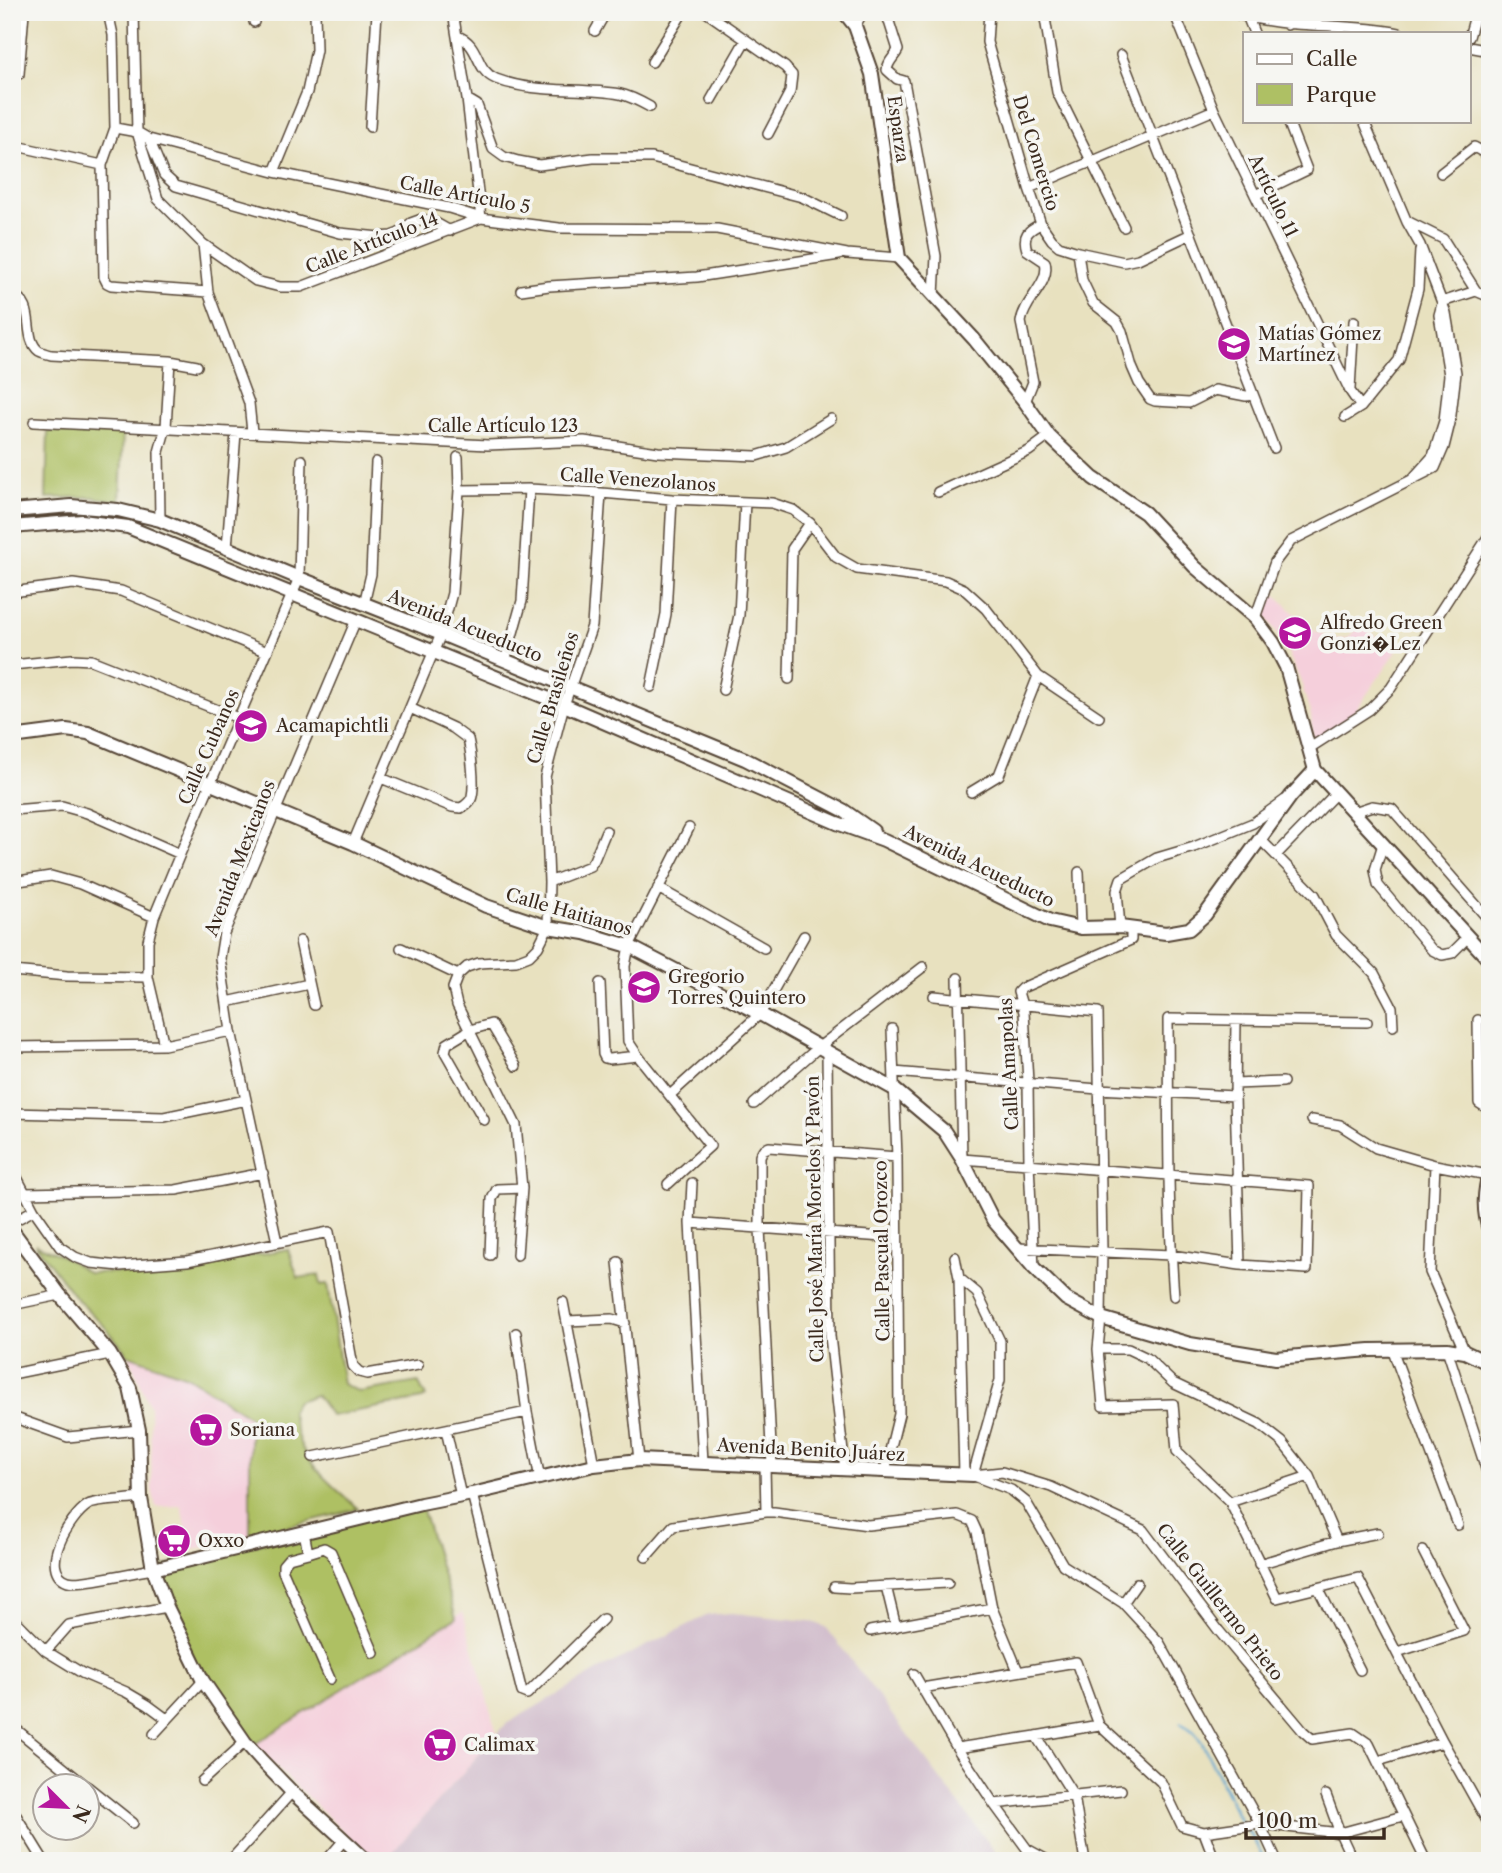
<svg xmlns="http://www.w3.org/2000/svg" width="1502" height="1873" viewBox="0 0 1502 1873" font-family="'Libre Caslon Text',serif">
  <style>
    .built { fill: #f5cfdb }
    .industrial { fill: #d1bdcc }
    .green { fill: #aec064; stroke: #747541; stroke-width: 2 }
    .lines { fill: none; stroke-linecap: round; stroke-linejoin: round }
    .stream { stroke: #58a4d1; stroke-width: 2.5 }
    .street-casing { stroke: #554536; stroke-width: 12 }
    .secondary-casing { stroke: #554536; stroke-width: 16 }
    .street { stroke: #fff; stroke-width: 9 }
    .secondary { stroke: #fff; stroke-width: 12 }
    .labels { text-anchor: middle; dominant-baseline: central; stroke-width: 7; stroke-linejoin: round; paint-order: stroke }
    .street-label { font-size: 18px; fill: #3b2a1e; stroke: #f6f6f2 }
    .poi-label { font-size: 18px; fill: #3b2a1e; stroke: #f6f6f2; text-anchor: start }
  </style>
  <rect width="100%" height="100%" fill="#f6f6f2"/>
  <filter id="ink" filterUnits="userSpaceOnUse"><feTurbulence type="fractalNoise" baseFrequency=".0143" numOctaves="2"/><feDisplacementMap in="SourceGraphic" scale="14" xChannelSelector="R" yChannelSelector="G"/><feConvolveMatrix kernelMatrix="1 2 1 2 8 2 1 2 1" color-interpolation-filters="sRGB"/></filter>
  <filter id="wash" filterUnits="userSpaceOnUse"><feTurbulence type="fractalNoise" baseFrequency=".00686" numOctaves="4" result="noise"/><feDisplacementMap in="SourceGraphic" scale="28" xChannelSelector="R" yChannelSelector="G"/><feGaussianBlur stdDeviation="1.57" result="paint"/><feColorMatrix in="noise" values="0 0 0 0 0 0 0 0 0 0 0 0 0 0 0 0 0 1.4 0 .05"/><feComposite in="paint" operator="in"/></filter>
  <g filter="url(#wash)">
    <rect width="100%" height="100%" fill="#e8e1bf"/>
    <path class="built" d="M1273,592L1311,630L1336,639H1345L1350,637L1359,624L1397,651L1351,717L1313,740L1311,716L1301,682L1282,639L1265,616Z
      M128,1355L187,1376L250,1417V1536L191,1550L181,1506L156,1507L152,1489L150,1407Z
      M463,1612L497,1734L385,1861H373L254,1745Z"/>
    <path class="industrial" d="M731,1613L810,1621L826,1627L1002,1861H385L506,1724L606,1666L708,1615Z"/>
    <path class="green" d="M48,431L123,432L120,501L91,497L46,498Z
      M35,1244L64,1257L89,1273L169,1271L288,1249L298,1278L319,1275L321,1285L328,1284L343,1384L359,1392L418,1382L426,1397L422,1399L331,1416L316,1395L297,1401L291,1411C294,1422 296,1434 300,1443C312,1471 337,1489 358,1509L250,1536V1417L187,1376L128,1355L107,1329L75,1297Z
      M421,1504L456,1618L250,1747L203,1681L153,1569Z"/>
    <g class="lines">
      <path class="stream" d="M1181,1723L1194,1732L1202,1743L1242,1824
        M1246,1829L1253,1838L1265,1861"/>
    </g>
  </g>
  <g filter="url(#ink)">
    <g class="lines">
      <g class="street-casing">
        <path id="street" d="M108,12L113,35L115,128L102,165L104,277L107,283L111,285L208,292
          M134,12L137,132L158,199L203,244L256,281L280,287H301L481,218
          M253,12L254,22
          M453,12L467,99L481,218
          M706,12L785,67L792,75L790,92L768,134
          M886,12L898,50C894,58 888,61 887,70L897,79L904,81L936,256L934,296
          M989,12L987,42L1029,188L1041,224L1052,240L1059,246L1078,252L1124,262L1138,259L1191,234
          M1044,12L1057,92L1124,227
          M1174,12L1214,110L1350,391L1361,407
          M1230,12C1286,30 1343,22 1399,33
          M1248,18L1254,33
          M1287,25L1298,12
          M855,26L863,12
          M595,31L606,12
          M457,36C481,44 474,70 496,79C535,94 579,87 620,94C630,96 641,102 650,107
          M1469,37L1476,12
          M1469,47L1490,51
          M1121,55L1274,448
          M652,62L683,12
          M12,75L19,74L24,12
          M467,99L477,105L493,149L504,157L518,161L539,165L593,158H652L802,197L841,216
          M711,100L745,41
          M370,127L377,12
          M115,128L137,132L149,139L274,172L449,208L481,218L559,228L717,229L847,254L899,258
          M149,139L164,175L176,186L340,233L379,237L391,236L399,233L411,223L422,219L434,222L450,231
          M12,145L102,165
          M274,172L307,92L316,50L315,12
          M1441,173L1474,147L1490,156
          M1029,188L1214,110
          M1255,195L1307,170L1288,121
          M1409,222L1443,239L1476,291
          M203,244L208,292L249,403L252,432
          M1078,252L1082,280L1093,303L1117,322L1122,331L1132,367L1139,383L1150,399L1155,401L1189,403L1215,390L1246,396L1253,395
          M521,290L549,286L697,277L839,255
          M12,295C38,304 21,337 39,351C43,353 47,354 51,355L170,361L197,366
          M1442,302L1476,291L1490,297
          M1350,389L1354,321
          M1025,402L1033,382L1021,322C1024,300 1051,283 1045,262L1027,250C1022,235 1028,230 1041,224
          M1345,417L1361,407L1399,360L1418,289L1420,250
          M34,422L488,445L584,441L658,452L756,456L786,447L831,419
          M1415,476L1433,456L1444,421L1449,375L1439,315L1442,304
          M459,490L529,489L601,493L672,499L772,503L793,510L810,523L836,557L857,569L946,581L964,589L986,609L1038,676L1099,717
          M938,492L1029,451L1049,436
          M160,520L159,452L166,427L170,361
          M227,548L236,433
          M12,592L73,584L121,591L267,652
          M364,604L371,574L376,462
          M1255,618L1275,562L1291,541L1435,468L1444,447L1450,423L1456,373L1446,313L1420,245L1407,222L1364,121
          M505,661L522,601L529,489
          M12,665L72,659L91,660L238,718
          M789,679L792,549L810,523
          M651,687L666,614L672,499
          M723,690L739,615L745,502
          M1308,749L1369,710L1391,688L1490,534
          M381,778L452,807L461,808C466,805 471,802 472,796C475,783 471,752 468,739L453,728L410,708
          M971,792L999,775L1038,676
          M12,810L62,806L87,813L180,854
          M1354,812L1372,806L1392,809L1490,921
          M1259,838L1315,895L1336,935L1374,973L1392,1007L1393,1026
          M353,843L441,634L452,593L459,490L458,457
          M1383,844L1375,870L1378,885L1432,950L1442,955L1452,953L1468,937
          M1276,855L1336,793
          M1079,872L1081,928
          M12,882L51,876L80,884L154,917
          M549,882L590,866L594,860L606,831
          M658,888L764,948
          M1120,927L1117,891L1121,879L1157,858L1194,847L1253,823L1285,800
          M300,941L314,1005
          M401,948L458,975
          M12,971L67,976L148,977
          M958,978L962,1159L1309,1186L1307,1269L1240,1265L1171,1255L1017,1248
          M600,983L603,1054L605,1058L609,1059L638,1056
          M934,996L1098,1012L1102,1251L1101,1318L1098,1349L1103,1406L1173,1404L1177,1451L1230,1502L1277,1598L1358,1578L1443,1742L1490,1826
          M227,1002L309,984
          M1478,1020L1479,1103L1490,1110
          M1236,1021L1235,1096L1240,1265
          M164,1045L148,977V941L154,917L180,854L299,578L302,460
          M12,1047L164,1045L231,1031
          M827,1052L830,1336L845,1470
          M894,1072L1098,1089L1235,1096
          M1235,1084L1283,1082
          M670,1095L760,1014L804,936
          M754,1104L819,1047L923,967
          M12,1113L164,1117L246,1100
          M484,1120L445,1052L447,1044L470,1030L491,1024L516,1066
          M1312,1120L1340,1125L1376,1148L1435,1165L1488,1175
          M1435,1165L1430,1272L1465,1352
          M12,1168L34,1210L60,1247L75,1257L91,1263L120,1266L187,1261L329,1232L353,1366L359,1372L367,1374L418,1365
          M692,1183L690,1223L703,1462
          M668,1184L710,1146L638,1056L628,1041L625,966L629,946L689,828
          M24,1193L176,1190L263,1173
          M12,1222L34,1210
          M690,1223L897,1238
          M277,1242L231,1031L220,958L224,933L356,620
          M490,1255L492,1199L497,1189L522,1188
          M517,1255L522,1188L516,1125L457,1005L453,988L458,975L467,967L479,963L516,961L529,956L538,947L548,927L549,882L545,777L564,705L592,626L601,493
          M955,1257L959,1278L964,1475
          M618,1262L639,1460
          M1034,1268L1029,1163L1028,1082L1024,1012L1018,992L1022,988L1131,940V929
          M959,1278L977,1293L1000,1341V1380L973,1475
          M1174,1296C1167,1204 1169,1111 1168,1019L1367,1022
          M563,1302L594,1465
          M12,1305L60,1295
          M567,1321L612,1319L625,1323
          M516,1333L527,1412L540,1479
          M1098,1349H1128L1147,1358L1173,1383L1259,1424L1282,1442L1309,1476L1337,1541
          M1392,1349L1458,1525
          M1447,1349L1490,1481
          M12,1374L110,1354
          M12,1420L18,1419L68,1437L139,1430
          M446,1430L461,1496
          M313,1457L527,1412
          M765,1466L766,1512
          M772,1466L760,1228V1156L763,1150L769,1147L897,1157
          M885,1471L899,1414L897,1157L892,1029
          M973,1475L1002,1472L1051,1487L1143,1530L1219,1631L1303,1731L1312,1739L1353,1733L1369,1744L1426,1861
          M974,1476L1011,1490L1026,1502L1063,1565L1123,1603L1159,1642L1260,1824L1277,1861
          M472,1494L522,1692L527,1694L603,1619
          M141,1498C129,1500 96,1500 88,1505C70,1516 37,1570 68,1581C80,1585 138,1571 153,1569
          M1230,1502L1309,1476
          M304,1532L308,1553L324,1548L331,1552L374,1653
          M308,1553L289,1558L283,1565V1571L330,1679
          M646,1557L673,1526L766,1512H774L868,1525L957,1515L972,1521L977,1532L992,1608L1018,1671
          M1259,1564L1337,1541L1378,1533
          M886,1586L896,1627
          M834,1587L850,1588L948,1583
          M1318,1588L1360,1670
          M1123,1603L1137,1583
          M12,1617L46,1651L82,1673L126,1692L148,1705L167,1719
          M870,1631L992,1608
          M46,1651L69,1625L167,1607
          M1397,1652L1464,1631L1423,1551
          M914,1674L957,1748L994,1804L1027,1849L1049,1861
          M922,1688L1076,1662L1099,1725L1161,1782L1182,1826L1204,1832L1260,1824L1340,1833L1403,1816
          M12,1726L86,1786
          M154,1734L203,1681
          M1036,1736L1074,1796L1085,1861
          M957,1748L1036,1736L1099,1725
          M1378,1761L1443,1742
          M202,1781L245,1742
          M88,1787L133,1823
          M1326,1795L1340,1833L1353,1861
          M994,1804L1121,1790
          M12,1809L44,1861
          M1204,1832L1215,1861
          M230,1861L292,1792
          M326,1861L344,1840"/>
      </g>
      <g class="secondary-casing">
        <path id="secondary" d="M844,12L855,26L872,74L899,258L974,339L1025,402L1049,436L1093,478L1145,513L1195,567L1255,618L1273,642L1286,667L1315,770L1490,961
          M12,511L71,506L118,510L160,520L299,578L441,634L745,759L843,810L873,831
          M12,527L82,521L128,527L564,705L837,823L884,840L1050,921L1081,928L1120,927L1166,933L1189,929L1205,915L1291,796L1315,770
          M12,737L66,730L88,733L353,843L486,906L548,927L585,933L629,946L760,1014L894,1089L944,1131L962,1159L993,1220L1034,1268L1066,1299L1101,1318L1190,1344L1276,1358L1370,1350L1447,1349L1465,1352L1490,1364
          M1490,1169C1484,1191 1482,1211 1490,1232
          M12,1230L60,1295L110,1354L130,1388L139,1430L141,1498L153,1569L167,1607L203,1681L245,1742L262,1761L292,1792L367,1861
          M153,1569L421,1504L472,1494L594,1465L639,1460L973,1475"/>
      </g>
      <use href="#street" class="street"/>
      <use href="#secondary" class="secondary"/>
    </g>
  </g>
  <defs>
    <g id="school-disc" transform="scale(1.75)"><circle r="9.5" fill="#b5179e" stroke="#f6f6f2"/><path d="M0-5L7-2L0 1L-7-2ZM-4 1L0 2.5L4 1V4Q0 6-4 4Z" fill="#fff"/></g>
    <g id="supermarket-disc" transform="scale(1.75)"><circle r="9.5" fill="#b5179e" stroke="#f6f6f2"/><path d="M-6-5.5h2.5l.6 2H6L4.5 2H-2.5L-4.4-4H-6ZM-1.5 3.2a1.3 1.3 0 1 0 .1 0ZM3 3.2a1.3 1.3 0 1 0 .1 0Z" fill="#fff"/></g>
  </defs>
  <g fill-rule="evenodd">
    <use href="#school-disc" x="1234" y="344"/>
    <use href="#school-disc" x="1295" y="633"/>
    <use href="#school-disc" x="251" y="726"/>
    <use href="#school-disc" x="644" y="987"/>
    <use href="#supermarket-disc" x="206" y="1430"/>
    <use href="#supermarket-disc" x="174" y="1541"/>
    <use href="#supermarket-disc" x="440" y="1745"/>
  </g>
  <g class="labels">
    <g class="street-label">
      <text transform="translate(898 129) rotate(82)">Esparza</text>
      <text transform="translate(1036 153) rotate(73)">Del Comercio</text>
      <text transform="translate(465 195) rotate(11)">Calle Artículo 5</text>
      <text transform="translate(1273 196) rotate(64)">Artículo 11</text>
      <text transform="translate(372 243) rotate(-21)">Calle Artículo 14</text>
      <text x="503" y="426">Calle Artículo 123</text>
      <text transform="translate(638 480) rotate(4)">Calle Venezolanos</text>
      <text transform="translate(465 626) rotate(22)">Avenida Acueducto</text>
      <text transform="translate(553 698) rotate(-73)">Calle Brasileños</text>
      <text transform="translate(209 747) rotate(-66)">Calle Cubanos</text>
      <text transform="translate(240 858) rotate(-69)">Avenida Mexicanos</text>
      <text transform="translate(979 866) rotate(26)">Avenida Acueducto</text>
      <text transform="translate(569 912) rotate(16)">Calle Haitianos</text>
      <text transform="translate(1009 1064) rotate(-93)">Calle Amapolas</text>
      <text transform="translate(815 1219) rotate(-91)">Calle José María Morelos Y Pavón</text>
      <text transform="translate(882 1251) rotate(-91)">Calle Pascual Orozco</text>
      <text transform="translate(811 1450) rotate(3)">Avenida Benito Juárez</text>
      <text transform="translate(1220 1602) rotate(52)">Calle Guillermo Prieto</text>
    </g>
    <g class="poi-label">
      <text x="1258" y="334">Matías Gómez<tspan x="1258" dy="21">Martínez</tspan></text>
      <text x="1320" y="623">Alfredo Green<tspan x="1320" dy="21">Gonzi�Lez</tspan></text>
      <text x="276" y="726">Acamapichtli</text>
      <text x="668" y="977">Gregorio<tspan x="668" dy="21">Torres Quintero</tspan></text>
      <text x="230" y="1430">Soriana</text>
      <text x="198" y="1541">Oxxo</text>
      <text x="464" y="1745">Calimax</text>
    </g>
  </g>
  <rect width="1502" height="1873" fill="none" stroke="#f6f6f2" stroke-width="42"/>
  <rect x="1243" y="32" width="228" height="91" fill="#f6f6f2" stroke="#aba49d" stroke-width="2"/>
  <rect x="1257" y="54" width="35" height="10" fill="#ffffff" stroke="#aba49d" stroke-width="2"/>
  <text x="1306" y="66" font-size="21" fill="#3b2a1e">Calle</text>
  <rect x="1257" y="84" width="35" height="21" fill="#aec064" stroke="#aba49d" stroke-width="2"/>
  <text x="1306" y="102" font-size="21" fill="#3b2a1e">Parque</text>
  <g transform="translate(66 1807) rotate(114)"><circle r="33" fill="#f6f6f2" stroke="#aba49d" stroke-width="2"/>
  <path d="M0-5L12 26L0 18L-12 26Z" fill="#b5179e"/>
  <text y="-10" font-size="19" font-weight="bold" text-anchor="middle" fill="#3b2a1e">N</text>
  </g>
  <path d="M1246 1828v10h138v-10" fill="none" stroke="#3b2a1e" stroke-width="3.5"/>
  <text x="1257" y="1828" font-size="21" fill="#3b2a1e" stroke="#f6f6f2" stroke-width="5" paint-order="stroke">100 m</text>
</svg>
